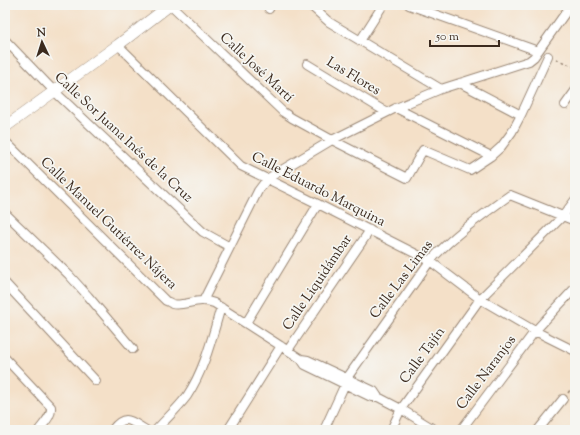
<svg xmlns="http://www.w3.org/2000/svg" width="580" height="435" viewBox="0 0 580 435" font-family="'Sorts Mill Goudy',serif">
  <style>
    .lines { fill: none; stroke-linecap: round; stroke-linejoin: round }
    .minor-casing { stroke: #988573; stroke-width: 10 }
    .secondary-casing { stroke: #988573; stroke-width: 12 }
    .path { stroke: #988573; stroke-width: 1.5; stroke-dasharray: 3 3; stroke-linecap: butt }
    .minor { stroke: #fff; stroke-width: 8 }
    .secondary { stroke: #fff; stroke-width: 11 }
    .labels { text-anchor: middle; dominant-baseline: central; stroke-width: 3.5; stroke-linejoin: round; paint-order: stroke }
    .street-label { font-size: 14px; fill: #3b2a1e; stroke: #f6f6f2 }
  </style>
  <rect width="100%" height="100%" fill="#f6f6f2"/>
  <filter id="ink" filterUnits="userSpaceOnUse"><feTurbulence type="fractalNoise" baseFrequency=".025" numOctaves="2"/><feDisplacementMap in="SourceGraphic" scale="8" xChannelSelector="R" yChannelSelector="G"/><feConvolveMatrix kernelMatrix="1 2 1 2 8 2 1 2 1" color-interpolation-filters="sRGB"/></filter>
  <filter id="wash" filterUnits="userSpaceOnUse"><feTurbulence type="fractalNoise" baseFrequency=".012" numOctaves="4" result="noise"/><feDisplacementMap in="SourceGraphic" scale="16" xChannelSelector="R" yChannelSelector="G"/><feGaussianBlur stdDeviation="0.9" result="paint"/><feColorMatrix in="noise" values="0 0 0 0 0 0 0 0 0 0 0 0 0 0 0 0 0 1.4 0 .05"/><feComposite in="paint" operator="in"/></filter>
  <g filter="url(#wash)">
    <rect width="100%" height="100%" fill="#f4e0c8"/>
  </g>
  <g filter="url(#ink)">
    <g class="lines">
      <g class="minor-casing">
        <path id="minor" d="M171,5L283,112L292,118L332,140L407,178L423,150L470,170L491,156L501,147L512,132L521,115L548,56
          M310,5L329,22L441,89
          M409,5L538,51
          M269,9L271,5
          M5,40L54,91L203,232L230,247
          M360,41L383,5
          M118,45L241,166L318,204L430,261L480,299L535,331L575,351
          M307,64L386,112
          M460,83L521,115
          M565,105L575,91
          M396,108L491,156
          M5,141L166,301C167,301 171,303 172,304C184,307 199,297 214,303L301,359L305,365L371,397H378L401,409L435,430
          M5,213L69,275L88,296L133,349
          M5,283L96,381
          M203,301L258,191L267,179L280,171L332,140L396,108L441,89L529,61L534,57L571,5
          M246,323L318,204
          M288,350L370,230
          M5,358L51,407C52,416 44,423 39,430
          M301,359L308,360L374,391L378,397
          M347,378L430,261C454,235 481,216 510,195L575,221
          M112,430C125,413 131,421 146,430
          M156,430C166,419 178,408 187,396C205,369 212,337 221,307
          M228,430L281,346
          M324,430L345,384
          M391,430L401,409L480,299L563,216L575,200
          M461,430L535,331L575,288
          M538,430L563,399"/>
      </g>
      <g class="secondary-casing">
        <path id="secondary" d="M5,127L118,45L170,5"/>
      </g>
      <path class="path" d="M556,59L575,67
        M568,393L575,383"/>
      <use href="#minor" class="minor"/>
      <use href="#secondary" class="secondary"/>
    </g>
  </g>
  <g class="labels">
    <g class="street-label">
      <text transform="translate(256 68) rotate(43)">Calle José Martí</text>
      <text transform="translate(353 77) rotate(31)">Las Flores</text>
      <text transform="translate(123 138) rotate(43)">Calle Sor Juana Inés de la Cruz</text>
      <text transform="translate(318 190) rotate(27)">Calle Eduardo Marquina</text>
      <text transform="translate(108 224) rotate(44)">Calle Manuel Gutiérrez Nájera</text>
      <text transform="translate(402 280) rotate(-53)">Calle Las Limas</text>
      <text transform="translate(318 283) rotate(-56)">Calle Liquidámbar</text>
      <text transform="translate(423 356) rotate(-54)">Calle Tajín</text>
      <text transform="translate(487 373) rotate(-53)">Calle Naranjos</text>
    </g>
  </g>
  <rect width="580" height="435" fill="none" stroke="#f6f6f2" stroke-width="20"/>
  <g transform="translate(42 42) rotate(356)" stroke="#f6f6f2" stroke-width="3" paint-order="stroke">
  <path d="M0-3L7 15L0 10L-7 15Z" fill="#3b2a1e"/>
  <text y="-6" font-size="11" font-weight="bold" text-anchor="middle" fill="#3b2a1e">N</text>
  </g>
  <path d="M430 40v6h69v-6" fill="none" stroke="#3b2a1e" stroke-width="2"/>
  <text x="436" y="40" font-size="12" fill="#3b2a1e" stroke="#f6f6f2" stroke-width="3" paint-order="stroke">50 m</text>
</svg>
